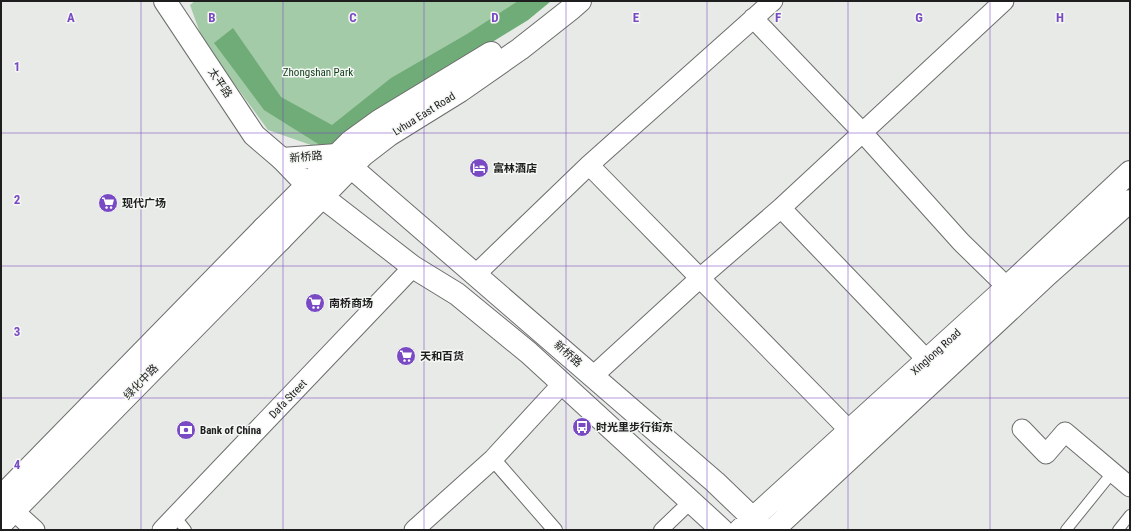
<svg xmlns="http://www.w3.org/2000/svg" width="1131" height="531" viewBox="0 0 1131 531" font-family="'Roboto Condensed','Noto Sans SC',sans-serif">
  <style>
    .green { fill: #a3cba7 }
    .water { fill: #70ac77 }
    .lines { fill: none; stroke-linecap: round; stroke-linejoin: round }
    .service-casing { stroke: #6c6e6c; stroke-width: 12 }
    .pedestrian-casing { stroke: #6c6e6c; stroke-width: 16 }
    .minor-casing { stroke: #6c6e6c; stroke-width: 21 }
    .tertiary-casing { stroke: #6c6e6c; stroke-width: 24 }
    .secondary-casing { stroke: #6c6e6c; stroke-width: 24 }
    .service { stroke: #fff; stroke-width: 10 }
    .pedestrian { stroke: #fff; stroke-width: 14 }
    .minor { stroke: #fff; stroke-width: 19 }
    .tertiary { stroke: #fff; stroke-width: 22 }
    .secondary { stroke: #fff; stroke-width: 22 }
    .grid { fill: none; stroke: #794ac3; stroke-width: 1; stroke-opacity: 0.55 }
    .labels { text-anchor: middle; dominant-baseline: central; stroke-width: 3; stroke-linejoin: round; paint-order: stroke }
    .park-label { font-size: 11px; fill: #103d1a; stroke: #f4f7f4 }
    .street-label { font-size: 11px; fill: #1d1e1d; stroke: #f4f7f4 }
    .poi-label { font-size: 11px; font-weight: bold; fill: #1d1e1d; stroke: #f4f7f4; text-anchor: start }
    .grid-label { font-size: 13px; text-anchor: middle; font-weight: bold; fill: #794ac3; stroke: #f4f7f4; stroke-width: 3; stroke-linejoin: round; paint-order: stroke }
  </style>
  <rect width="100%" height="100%" fill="#e7eae7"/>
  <path class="green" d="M195,1H551L528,20L458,63L331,152L268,130L203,41L190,5Z"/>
  <path class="water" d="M518,1H551L528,20L458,63L331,152L264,110L214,43L233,28L281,97L332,125L391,78L467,34Z"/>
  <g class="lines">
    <g class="service-casing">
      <path id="service" d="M175,516L186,530
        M1066,530L1112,473
        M1118,530L1130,515"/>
    </g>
    <g class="pedestrian-casing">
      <path id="pedestrian" d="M493,459L555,530
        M661,530L685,507"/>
    </g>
    <g class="minor-casing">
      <path id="minor" d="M753,18L863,133L961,242L1007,287
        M589,165L849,430
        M781,208L927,360
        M476,274L589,165L773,1
        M593,376L700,278L781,208L1004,1
        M1022,429L1046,454L1065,432L1130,487
        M14,511L35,530
        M162,530L413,267
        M414,530L493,459L563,383"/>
    </g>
    <g class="tertiary-casing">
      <path id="tertiary" d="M165,1L254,135L282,159
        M264,228L350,142L379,121L491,53
        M280,240L363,155L389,135L460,91L520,49L572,8L580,1"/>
    </g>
    <g class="secondary-casing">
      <path id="secondary" d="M282,159L337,155L715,482L765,530
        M282,159L307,185L413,267L457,294L529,353L722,530
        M1,497L264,228
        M1,524L280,240
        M740,530L1007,287L1130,172
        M773,530L1047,275L1130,201"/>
    </g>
    <use href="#service" class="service"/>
    <use href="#pedestrian" class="pedestrian"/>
    <use href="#minor" class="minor"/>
    <use href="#tertiary" class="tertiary"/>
    <use href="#secondary" class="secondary"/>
  </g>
  <path class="grid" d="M141,1V530M283,1V530M424,1V530M566,1V530M707,1V530M848,1V530M990,1V530M1,133H1130M1,266H1130M1,398H1130"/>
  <defs>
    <g id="hotel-disc" transform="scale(1)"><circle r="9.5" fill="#794ac3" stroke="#f4f7f4"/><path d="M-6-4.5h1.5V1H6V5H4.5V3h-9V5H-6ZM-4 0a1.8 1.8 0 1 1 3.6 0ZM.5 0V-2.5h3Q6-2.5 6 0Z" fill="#fff"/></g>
    <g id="supermarket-disc" transform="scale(1)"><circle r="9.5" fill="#794ac3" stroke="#f4f7f4"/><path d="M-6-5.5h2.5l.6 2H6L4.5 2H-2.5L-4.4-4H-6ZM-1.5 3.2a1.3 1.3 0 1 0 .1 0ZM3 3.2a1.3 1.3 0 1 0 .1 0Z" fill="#fff"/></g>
    <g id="bus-disc" transform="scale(1)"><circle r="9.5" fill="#794ac3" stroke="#f4f7f4"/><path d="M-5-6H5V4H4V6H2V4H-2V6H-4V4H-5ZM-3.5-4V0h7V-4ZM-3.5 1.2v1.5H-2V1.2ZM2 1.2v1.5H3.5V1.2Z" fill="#fff"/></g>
    <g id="bank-disc" transform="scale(1)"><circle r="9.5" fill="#794ac3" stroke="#f4f7f4"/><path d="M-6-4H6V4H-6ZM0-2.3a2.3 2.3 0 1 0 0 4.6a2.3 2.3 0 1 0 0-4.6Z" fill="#fff"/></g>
  </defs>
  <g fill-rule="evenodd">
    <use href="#hotel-disc" x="479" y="168"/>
    <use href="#supermarket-disc" x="108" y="203"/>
    <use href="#supermarket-disc" x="315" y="303"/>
    <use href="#supermarket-disc" x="406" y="356"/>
    <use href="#bus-disc" x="582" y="427"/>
    <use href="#bank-disc" x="186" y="430"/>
  </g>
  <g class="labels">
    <g class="park-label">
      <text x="318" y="72">Zhongshan Park</text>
    </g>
    <g class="street-label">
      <text transform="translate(220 83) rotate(56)">太平路</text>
      <text transform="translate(424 114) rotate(-32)">Lvhua East Road</text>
      <text transform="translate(306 157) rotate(-5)">新桥路</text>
      <text transform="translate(936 352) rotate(-42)">Xinglong Road</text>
      <text transform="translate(568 354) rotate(41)">新桥路</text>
      <text transform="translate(141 382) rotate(-46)">绿化中路</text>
      <text transform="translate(288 399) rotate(-46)">Dafa Street</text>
    </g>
    <g class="poi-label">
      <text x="493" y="168">富林酒店</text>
      <text x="122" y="203">现代广场</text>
      <text x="329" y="303">南桥商场</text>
      <text x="420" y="356">天和百货</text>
      <text x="596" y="427">时光里步行街东</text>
      <text x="200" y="430">Bank of China</text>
    </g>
  </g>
  <g class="grid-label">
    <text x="71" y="22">A</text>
    <text x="212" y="22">B</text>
    <text x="353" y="22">C</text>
    <text x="495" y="22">D</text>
    <text x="636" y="22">E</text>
    <text x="778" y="22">F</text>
    <text x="919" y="22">G</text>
    <text x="1060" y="22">H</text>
    <text x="17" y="71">1</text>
    <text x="17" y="204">2</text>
    <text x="17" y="336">3</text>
    <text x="17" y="469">4</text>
  </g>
  <rect width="1131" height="531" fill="none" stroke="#1d1e1d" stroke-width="4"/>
</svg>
